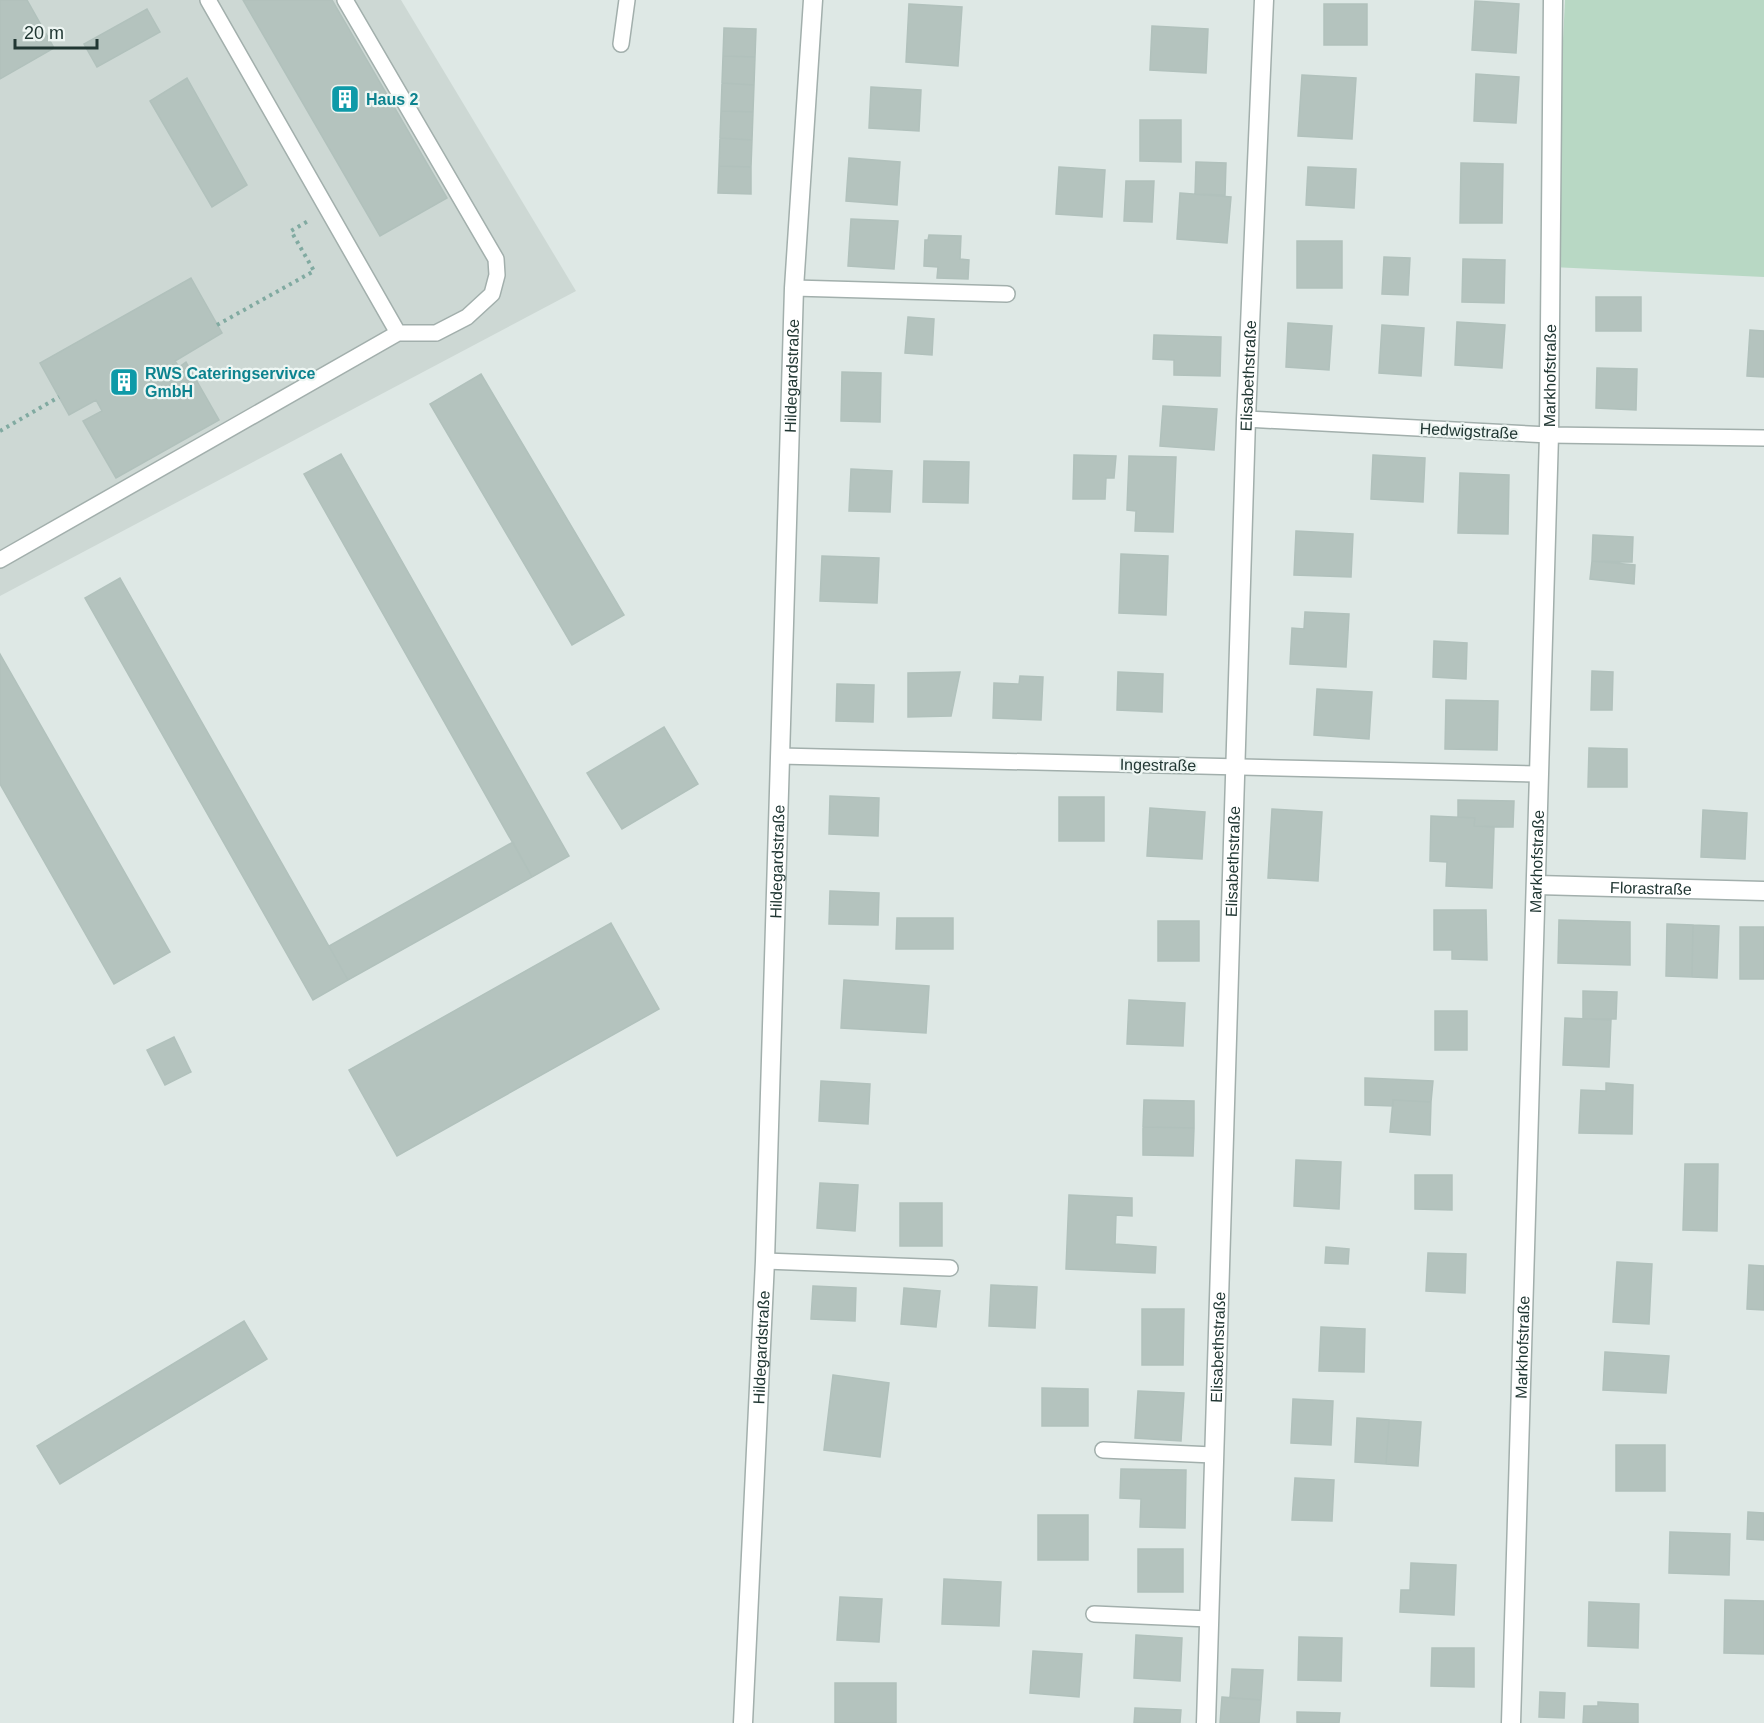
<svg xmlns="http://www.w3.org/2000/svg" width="1764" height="1723" viewBox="0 0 1764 1723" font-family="Arial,sans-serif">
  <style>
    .built { fill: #cdd8d4 }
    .green { fill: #b8d8c4 }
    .building { fill: #b4c3be; stroke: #b1c1bc; stroke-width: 1.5 }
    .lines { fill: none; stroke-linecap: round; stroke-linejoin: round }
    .service-casing { stroke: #a2afac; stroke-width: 18 }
    .minor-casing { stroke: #a2afac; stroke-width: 21 }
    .path { stroke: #81aaa1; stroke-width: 4; stroke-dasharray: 3 4.5; stroke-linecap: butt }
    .service { stroke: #fff; stroke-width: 15 }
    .minor { stroke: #fff; stroke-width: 18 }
    .labels { text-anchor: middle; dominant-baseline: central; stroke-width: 4.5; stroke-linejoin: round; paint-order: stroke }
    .culture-label { font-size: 16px; font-weight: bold; fill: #0d838f; stroke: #eef6f3; text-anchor: start }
    .street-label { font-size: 16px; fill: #213733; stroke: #eef6f3 }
  </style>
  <rect width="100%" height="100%" fill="#dee8e5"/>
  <path class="built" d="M0,0H401L576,291L0,596Z"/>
  <path class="green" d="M1565,0H1764V277L1552,267Z"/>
  <path class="building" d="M0,0H27L54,48L0,79Z
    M243,0H332L447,198L380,236Z
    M1475,1L1519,4L1516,53L1472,50Z
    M909,4L962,7L958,66L906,62Z
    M1324,4H1367V45H1324Z
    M147,9L160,32L97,67L84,44Z
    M1152,26L1208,29L1206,73L1150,70Z
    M724,28L756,29L755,57L723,56Z
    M723,56L755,57L754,85L722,83Z
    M1476,74L1519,77L1516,123L1474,121Z
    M1302,75L1356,78L1352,139L1298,136Z
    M187,78L247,185L212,207L150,101Z
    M722,83L754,85L753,112L721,111Z
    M871,87L921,90L919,131L869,128Z
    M721,111L753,112L752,140L720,138Z
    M1140,120H1181V162L1140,161Z
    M720,138L752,140L751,167L719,166Z
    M849,158L900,162L897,205L846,201Z
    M1196,162L1226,163L1225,195L1195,194Z
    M1461,163L1503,164L1502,223H1460Z
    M719,166L751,167V194L718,193Z
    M1059,167L1105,170L1102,217L1056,214Z
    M1308,167L1356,169L1354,208L1306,205Z
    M1126,181H1154L1152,222L1124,221Z
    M1180,193L1231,197L1227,243L1177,239Z
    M851,219L898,221L894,269L848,266Z
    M929,235L961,236L960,259L969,260L968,279L937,278L938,267L924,266L925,240H928Z
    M1297,241H1342V288H1297Z
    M1384,257L1410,258L1408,295L1382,294Z
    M1463,259L1505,260L1504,303L1462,302Z
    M191,278L222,333L175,361L179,367L186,362L219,420L116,478L83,421L102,411L96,400L69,415L40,363Z
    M1596,297H1641V331H1596Z
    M908,317L934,319L932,355L905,353Z
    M1457,322L1505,325L1502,368L1455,365Z
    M1288,323L1332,326L1329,370L1286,367Z
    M1382,325L1424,328L1421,376L1379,373Z
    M1750,330L1764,331V377L1747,376Z
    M1154,335L1221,337L1220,376L1174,375V360L1153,359Z
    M1597,368L1637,369L1636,410L1596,408Z
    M842,372L881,373L880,422L841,421Z
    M481,374L624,615L572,645L430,404Z
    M1163,406L1217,409L1214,450L1160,446Z
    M341,454L569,856L532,877L304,474Z
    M1074,455L1116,456L1114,478H1106L1105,499H1073Z
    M1373,455L1425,458L1423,502L1371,499Z
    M1129,456L1176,457L1173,532L1135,531L1136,511L1127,510Z
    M924,461L969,462L968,503L923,502Z
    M851,469L892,471L890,512L849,511Z
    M1460,473L1509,475L1508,534L1458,533Z
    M1296,531L1353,534L1351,577L1294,575Z
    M1593,535L1633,537L1632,562L1592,561Z
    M1121,554L1168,556L1166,615L1119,613Z
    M822,556L879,558L877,603L820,601Z
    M1592,561L1635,565L1634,584L1590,579Z
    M120,578L348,980L313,1000L85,598Z
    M1305,612L1349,614L1346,667L1290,664L1292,628L1304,629Z
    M1434,641L1467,643L1466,679L1433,677Z
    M0,654L170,952L114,984L0,784Z
    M1592,671L1613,672L1612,710H1591Z
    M960,672L951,716L908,717V673Z
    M1118,672L1163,674L1162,712L1117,710Z
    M1020,676L1043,677L1041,720L993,718L994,683L1019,684Z
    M837,684L874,685L873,722L836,721Z
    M1317,689L1372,692L1369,739L1314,735Z
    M1446,700L1498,701L1497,750L1445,749Z
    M664,727L698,784L622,829L587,773Z
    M1589,748L1627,749V787H1588Z
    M830,796L879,798L878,836L829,834Z
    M1059,797H1104V841H1059Z
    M1458,800L1514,801L1513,827L1474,826L1475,818L1458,817Z
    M1150,808L1205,812L1202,859L1147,856Z
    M1272,809L1322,812L1318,881L1268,878Z
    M1703,810L1747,813L1745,859L1701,857Z
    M1431,816L1475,818L1474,826L1494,827L1492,888L1446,886L1447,862L1430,861Z
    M513,842L532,877L348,980L329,946Z
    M830,891L879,893L878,925L829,924Z
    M1434,910H1486L1487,960L1452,959V950H1434Z
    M897,918H953V949H896Z
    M1559,920L1630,922V965L1558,963Z
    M1158,921H1199V961H1158Z
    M611,923L659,1009L397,1156L349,1070Z
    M1667,924L1693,925L1692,977L1666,976Z
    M1693,925L1719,926L1717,978L1692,977Z
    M1740,927H1764V979H1740Z
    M844,980L929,986L926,1033L841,1028Z
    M1583,991L1617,992L1616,1019H1583Z
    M1129,1000L1185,1003L1183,1046L1127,1044Z
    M1435,1011H1467V1050H1435Z
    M1565,1018L1611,1020L1609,1067L1563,1065Z
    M174,1037L191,1072L165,1085L147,1050Z
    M1365,1078L1433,1081L1431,1102L1393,1100V1106L1365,1105Z
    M821,1081L870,1084L868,1124L819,1121Z
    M1606,1083L1633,1085L1632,1134L1579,1133L1581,1090L1606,1091Z
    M1144,1100L1194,1101V1128L1143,1127Z
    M1393,1100L1431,1102L1430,1135L1390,1132Z
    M1143,1127L1194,1128L1193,1156L1143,1155Z
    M1296,1160L1341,1162L1339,1209L1294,1206Z
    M1685,1164H1718L1717,1231L1683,1230Z
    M1415,1175H1452V1210L1415,1209Z
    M820,1183L858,1185L855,1231L817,1228Z
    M1069,1195L1132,1198V1216L1116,1215L1115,1244L1156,1247L1155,1273L1066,1269Z
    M900,1203H942V1246H900Z
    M1326,1247L1349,1249L1348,1264L1325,1263Z
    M1428,1253L1466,1254L1465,1293L1426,1291Z
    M1617,1262L1652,1264L1649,1324L1613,1322Z
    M1749,1265L1764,1266V1310L1747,1309Z
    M991,1285L1037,1287L1035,1328L989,1326Z
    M813,1286L856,1288L855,1321L811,1319Z
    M904,1288L940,1291L936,1327L901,1324Z
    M1142,1309H1184L1183,1365H1142Z
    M244,1321L267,1359L60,1484L37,1446Z
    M1321,1327L1365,1329L1364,1372L1319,1371Z
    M1605,1352L1669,1356L1666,1393L1603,1390Z
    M833,1375L889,1383L880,1457L824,1450Z
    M1042,1388L1088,1389V1426H1042Z
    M1138,1391L1184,1393L1181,1441L1135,1438Z
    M1293,1399L1333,1401L1331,1445L1291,1443Z
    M1357,1418L1389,1420L1386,1464L1355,1462Z
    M1389,1420L1421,1422L1418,1466L1386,1464Z
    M1616,1445H1665V1491H1616Z
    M1121,1469L1186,1470L1185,1528L1140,1527L1141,1499L1120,1498Z
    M1295,1478L1334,1480L1332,1521L1292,1520Z
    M1748,1512L1764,1513V1540L1747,1539Z
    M1038,1515H1088V1560H1038Z
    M1670,1532L1730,1534L1729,1575L1669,1573Z
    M1138,1549H1183V1592H1138Z
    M1411,1563L1456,1565L1454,1615L1400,1612L1401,1590H1410Z
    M944,1579L1001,1582L999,1626L942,1624Z
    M840,1597L882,1599L879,1642L837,1640Z
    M1725,1600L1764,1601V1654L1724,1653Z
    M1589,1602L1639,1604L1638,1648L1588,1646Z
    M1136,1635L1182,1638L1180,1681L1134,1678Z
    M1299,1637L1342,1638L1341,1681L1298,1680Z
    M1432,1648H1474V1687L1431,1686Z
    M1033,1651L1082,1654L1079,1697L1030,1693Z
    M1232,1669L1263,1670L1261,1700L1230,1698Z
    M835,1683H896V1723H835Z
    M1540,1692L1565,1693L1564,1718L1539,1717Z
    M1222,1697L1261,1700L1259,1723H1220Z
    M1598,1702L1638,1704V1723H1583L1584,1706H1598Z
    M1135,1708L1181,1710L1180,1723H1134Z
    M1297,1712L1340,1713L1339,1723H1297Z"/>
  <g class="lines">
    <g class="service-casing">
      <path id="service" d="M345,0L496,259L497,275L492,294L467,317L436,333H398
        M621,44L627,0
        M794,288L1007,294
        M1246,419L1549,435L1764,438
        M0,560L398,333L208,0
        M780,756L1537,774
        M765,1261L950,1268
        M1103,1450L1213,1455
        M1094,1614L1209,1619"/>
    </g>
    <g class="minor-casing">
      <g id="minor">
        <path id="s1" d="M1537,885L1764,891"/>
        <path id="s2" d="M743,1723L765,1261L794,288L813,0"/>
        <path id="s3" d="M1206,1723L1246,419L1264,0"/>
        <path id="s4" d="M1511,1723L1549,435L1553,0"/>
      </g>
    </g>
    <path class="path" d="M217,325L314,271L291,231L310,220
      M0,431L59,397"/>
    <use href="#service" class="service"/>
    <use href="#minor" class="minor"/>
  </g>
  <defs>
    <g id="building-square" transform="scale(1.5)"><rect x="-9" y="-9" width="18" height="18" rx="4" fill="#0f9aa8" stroke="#eef6f3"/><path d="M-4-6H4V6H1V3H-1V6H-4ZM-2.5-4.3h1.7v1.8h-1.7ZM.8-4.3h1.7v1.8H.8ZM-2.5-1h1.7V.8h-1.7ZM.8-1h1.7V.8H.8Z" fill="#fff"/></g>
  </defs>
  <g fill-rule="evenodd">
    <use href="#building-square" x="345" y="99"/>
    <use href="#building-square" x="124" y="382"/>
  </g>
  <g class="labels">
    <g class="culture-label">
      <text x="366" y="99">Haus 2</text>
      <text x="145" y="373">RWS Cateringservivce<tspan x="145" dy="18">GmbH</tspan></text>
    </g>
    <g class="street-label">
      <text stroke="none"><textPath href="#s2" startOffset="1348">Hildegardstraße</textPath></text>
      <text stroke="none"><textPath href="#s3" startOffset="1348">Elisabethstraße</textPath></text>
      <text stroke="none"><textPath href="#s4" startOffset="1348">Markhofstraße</textPath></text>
      <text transform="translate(1469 431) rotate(3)">Hedwigstraße</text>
      <text transform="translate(1158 765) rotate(1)">Ingestraße</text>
      <text stroke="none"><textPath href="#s2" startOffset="862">Hildegardstraße</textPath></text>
      <text stroke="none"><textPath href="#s3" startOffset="862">Elisabethstraße</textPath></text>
      <text stroke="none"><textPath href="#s4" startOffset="862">Markhofstraße</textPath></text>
      <text stroke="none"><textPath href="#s1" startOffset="114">Florastraße</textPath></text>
      <text stroke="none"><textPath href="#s2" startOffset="376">Hildegardstraße</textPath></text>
      <text stroke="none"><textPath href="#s3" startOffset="376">Elisabethstraße</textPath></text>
      <text stroke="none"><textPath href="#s4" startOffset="376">Markhofstraße</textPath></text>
    </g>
  </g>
  <path d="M15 39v9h82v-9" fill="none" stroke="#213733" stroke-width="3"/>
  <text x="24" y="39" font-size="18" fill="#213733" stroke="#eef6f3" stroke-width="4.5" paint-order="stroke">20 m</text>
</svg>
